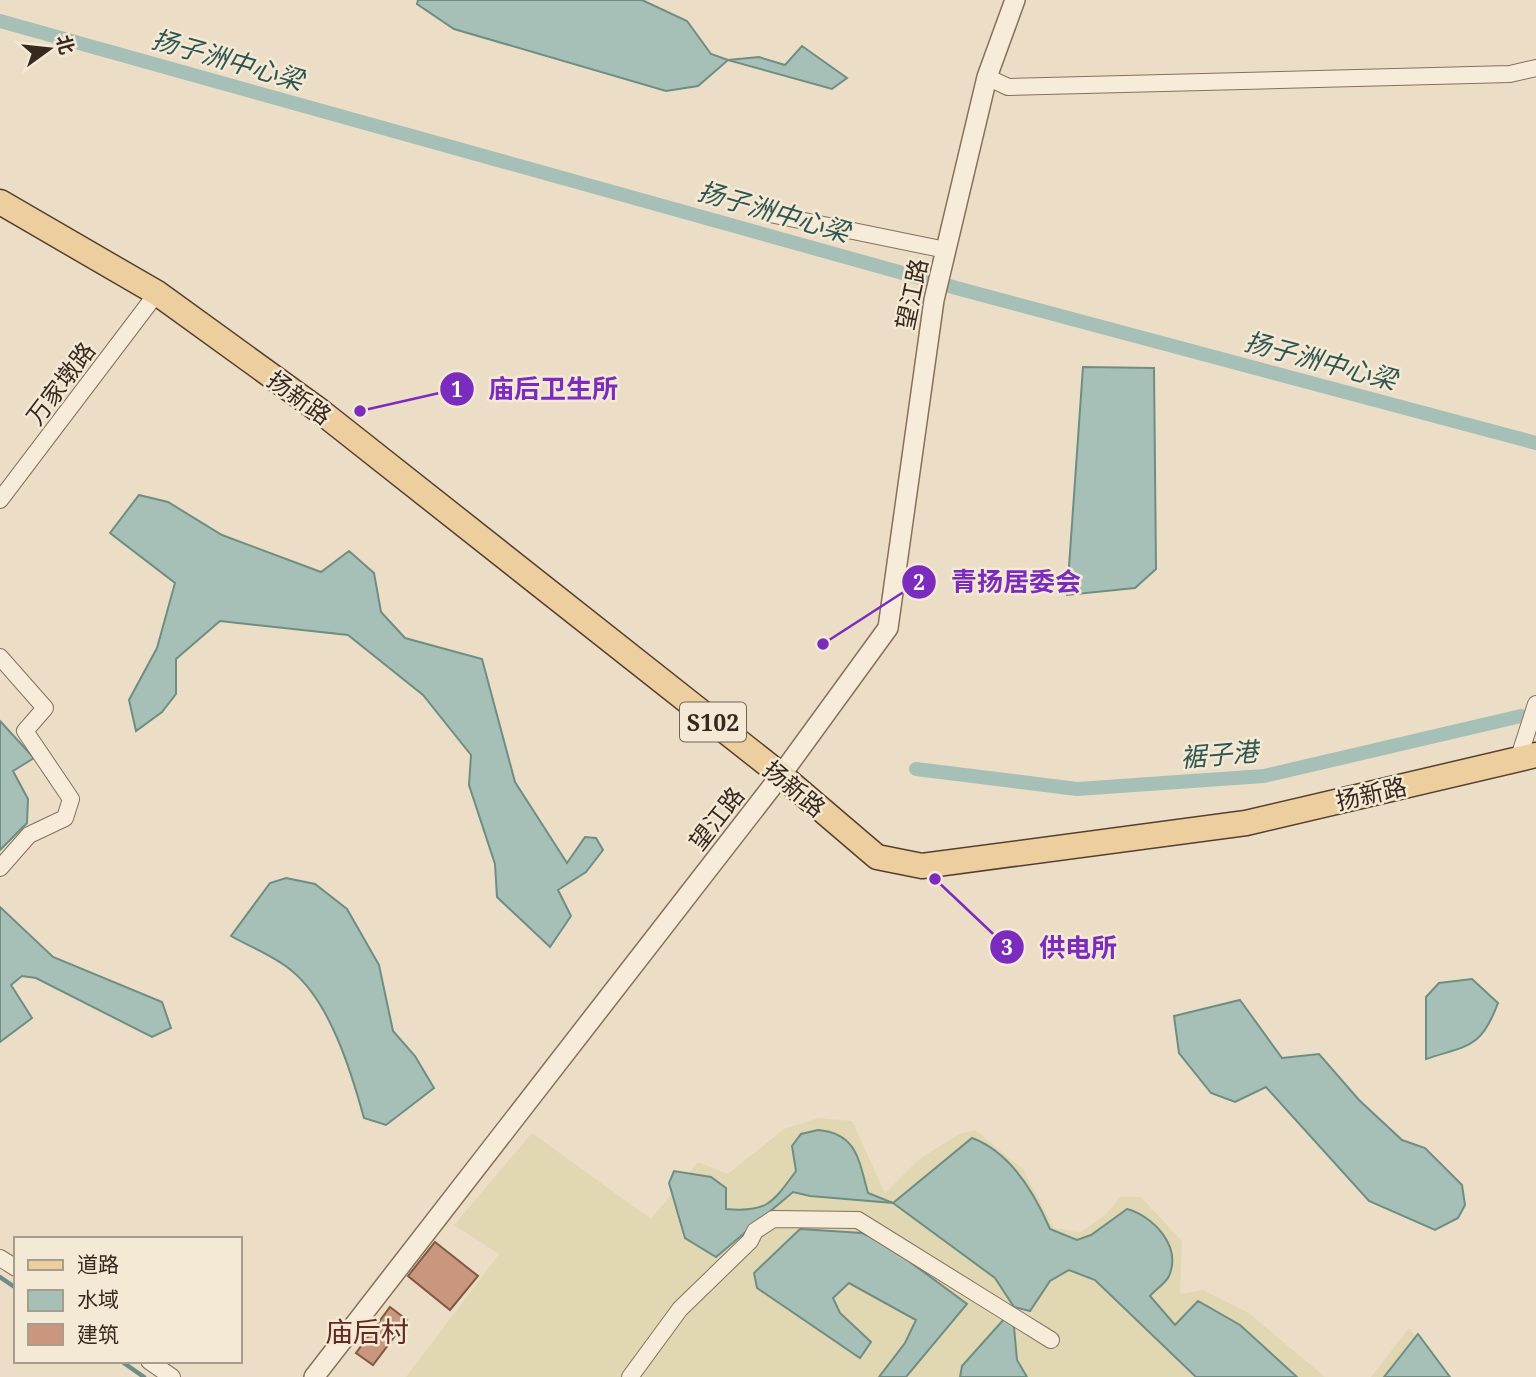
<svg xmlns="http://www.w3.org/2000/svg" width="1536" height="1377" viewBox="0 0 1536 1377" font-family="'Noto Serif','Noto Sans SC',serif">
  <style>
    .farmland { fill: #e1d7b3 }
    .water { fill: #a7c0b7; stroke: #6e8e84; stroke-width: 2 }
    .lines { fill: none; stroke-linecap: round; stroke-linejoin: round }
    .stream { stroke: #6e8e84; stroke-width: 4.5 }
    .canal { stroke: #a7c0b7; stroke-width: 14 }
    .building { fill: #c8977d; stroke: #845843; stroke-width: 2 }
    .minor-casing { stroke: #86705c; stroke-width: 18 }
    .tertiary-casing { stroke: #86705c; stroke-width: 22 }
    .primary-casing { stroke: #553f30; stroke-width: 27 }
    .minor { stroke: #f7ecd9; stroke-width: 16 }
    .tertiary { stroke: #f7ecd9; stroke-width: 19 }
    .primary { stroke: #edcf9f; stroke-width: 24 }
    .labels { text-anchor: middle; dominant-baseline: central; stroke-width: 5; stroke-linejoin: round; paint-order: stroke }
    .shield { fill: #f4e9d5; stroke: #706356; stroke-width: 2 }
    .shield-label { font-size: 23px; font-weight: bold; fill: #37291f }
    .street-label { font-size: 24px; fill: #37291f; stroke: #f4e9d5 }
    .water-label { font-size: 26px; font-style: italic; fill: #2f5651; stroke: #f4e9d5 }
    .quarter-label { font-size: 28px; fill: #622a21; stroke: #f4e9d5 }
    .leader { fill: none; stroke: #7b2cbf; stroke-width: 2.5 }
    .callout-dot { fill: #7b2cbf; stroke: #f4e9d5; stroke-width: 2.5 }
    .mark-label { font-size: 21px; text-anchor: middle; font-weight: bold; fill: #fff }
    .callout-label { font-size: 26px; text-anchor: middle; font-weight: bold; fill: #7b2cbf; stroke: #f4e9d5; stroke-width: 5; stroke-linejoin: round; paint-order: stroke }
  </style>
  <rect width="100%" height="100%" fill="#ecdec6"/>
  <path class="farmland" d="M818,1118L852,1121L885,1193L918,1160L959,1134L975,1130L1023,1169L1054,1228L1081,1232L1105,1215L1120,1197H1141L1182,1241L1180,1294L1203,1290L1249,1313L1325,1377H406L499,1254L454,1225L532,1133L651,1219L698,1162L728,1174L784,1129Z
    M1409,1328L1451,1377H1371Z"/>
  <path class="water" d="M418,0H642L687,21L711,54L728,60L759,57L785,65L802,46L847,78L832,89L728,60L698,86L666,91L454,29L417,4Z
    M1083,367L1154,368L1156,569L1135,588L1067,595Z
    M139,495L168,502L222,535L321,572L349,551L374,573L381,612L405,638L482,659L515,782L567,863L585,837L596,838L603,850L586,872L558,890L571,916L550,947L497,897L495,864L469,785L471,755L423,695L348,635L220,621L176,659V694L162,712L136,731L129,700L157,648L175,583L110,533Z
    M0,721L34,758L13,771L28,799L27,823L0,850Z
    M286,878L315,884L347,909L379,965L393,1031L415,1056L434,1088L386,1125L364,1118C351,1071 330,1002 292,971C275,956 250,947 231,936L270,883Z
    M0,907L53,957L162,1002L171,1028L152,1037L36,978L22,976L11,985L32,1018L0,1042Z
    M1472,979L1498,1003C1481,1049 1468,1045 1426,1059V997L1439,983Z
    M1240,1000L1282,1058L1319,1054L1359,1100L1402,1140L1425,1148L1462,1185L1465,1205L1458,1218L1435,1230L1369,1201L1266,1087L1235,1102L1211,1093L1179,1053L1174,1016Z
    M818,1130C857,1133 859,1161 868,1193L893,1203L972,1138C1010,1152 1035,1194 1050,1229L1077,1240L1091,1235L1127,1209C1153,1216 1182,1246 1169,1276C1166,1283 1155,1290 1150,1296L1175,1325L1198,1301L1240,1325L1297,1377H1196L1095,1280L1069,1270L1050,1281L1030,1311L1014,1307L995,1278L893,1203L810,1196L793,1192L716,1257L685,1238L669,1183L674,1171L711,1177L726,1188V1209C768,1213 773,1202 796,1171L792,1146L801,1134Z
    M800,1229L862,1233L883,1242L967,1304L906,1377H879L905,1343L916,1320L849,1283L833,1298L840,1313L871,1342L860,1358L757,1288L754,1273Z
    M1005,1318L1014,1327L1017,1360L1027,1377H960L962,1366Z
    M1418,1334L1450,1377H1384Z"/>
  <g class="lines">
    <path class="stream" d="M0,1277L16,1288
      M121,1361L144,1377"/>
    <path class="canal" d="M0,21L960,289L1536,443
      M916,769L1077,789L1264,776L1521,716"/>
  </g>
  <path class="building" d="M435,1242L478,1276L450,1310L408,1276Z
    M390,1307L407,1320L373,1365L356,1353Z"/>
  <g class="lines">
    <g class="minor-casing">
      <path id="minor" d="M987,77L1008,87L1510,74L1536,68
        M770,214L946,250
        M0,500L157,293
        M0,657L45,708L25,731L71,799L65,818L29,835L0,868
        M1519,757L1536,704
        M0,1258L16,1268
        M149,1361L172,1377
        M630,1377L680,1309L750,1241L755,1231L773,1219L858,1220L1051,1340"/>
    </g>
    <g class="tertiary-casing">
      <path id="tertiary" d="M314,1377L781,775L888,628L934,300L987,77L1015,0"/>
    </g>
    <g class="primary-casing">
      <path id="primary" d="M0,202L157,293L320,411L781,775L877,857L922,866L1246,823L1536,755"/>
    </g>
    <use href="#minor" class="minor"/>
    <use href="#tertiary" class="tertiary"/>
    <use href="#primary" class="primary"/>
  </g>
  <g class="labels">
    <rect class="shield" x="680" y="702.5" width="66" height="39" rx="5"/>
    <g class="shield-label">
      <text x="713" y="722">S102</text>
    </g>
    <g class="street-label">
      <text transform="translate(911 294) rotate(-78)">望江路</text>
      <text transform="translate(60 383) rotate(-53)">万家墩路</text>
      <text transform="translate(300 397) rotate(36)">扬新路</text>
      <text transform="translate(795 788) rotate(40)">扬新路</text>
      <text transform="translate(1371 793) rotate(-13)">扬新路</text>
      <text transform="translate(716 818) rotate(-52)">望江路</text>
    </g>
    <g class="water-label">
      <text transform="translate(228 59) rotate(16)">扬子洲中心梁</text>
      <text transform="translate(774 211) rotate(16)">扬子洲中心梁</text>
      <text transform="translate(1321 360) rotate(15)">扬子洲中心梁</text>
      <text transform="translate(1219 754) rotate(-5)">裾子港</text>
    </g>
    <g class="quarter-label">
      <text x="367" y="1331">庙后村</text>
    </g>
  </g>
  <path class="leader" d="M360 411L457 389M823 644L919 582M935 879L1007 947"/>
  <g class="callout-dot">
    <circle cx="360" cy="411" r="7"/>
    <circle cx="823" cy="644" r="7"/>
    <circle cx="935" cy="879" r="7"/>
    <circle cx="457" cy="389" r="18"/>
    <circle cx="919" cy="582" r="18"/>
    <circle cx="1007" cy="947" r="18"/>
  </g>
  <g class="mark-label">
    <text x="457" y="397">1</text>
    <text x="919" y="590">2</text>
    <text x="1007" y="955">3</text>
  </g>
  <g class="callout-label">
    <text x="553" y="398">庙后卫生所</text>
    <text x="1016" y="591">青扬居委会</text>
    <text x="1078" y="957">供电所</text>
  </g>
  <rect x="14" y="1237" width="228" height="126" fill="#f4e9d5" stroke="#a89c8c" stroke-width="2"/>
  <rect x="28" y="1260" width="35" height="10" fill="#edcf9f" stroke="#a89c8c" stroke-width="2"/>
  <text x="77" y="1272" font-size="21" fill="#37291f">道路</text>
  <rect x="28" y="1290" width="35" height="21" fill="#a7c0b7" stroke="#a89c8c" stroke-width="2"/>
  <text x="77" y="1307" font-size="21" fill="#37291f">水域</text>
  <rect x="28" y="1324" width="35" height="21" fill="#c8977d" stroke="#a89c8c" stroke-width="2"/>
  <text x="77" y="1342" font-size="21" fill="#37291f">建筑</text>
  <g transform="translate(49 49) rotate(75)" stroke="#f4e9d5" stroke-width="5" paint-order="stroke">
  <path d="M0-5L12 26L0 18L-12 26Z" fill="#37291f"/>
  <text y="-10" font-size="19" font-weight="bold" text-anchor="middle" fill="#37291f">北</text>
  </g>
</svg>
